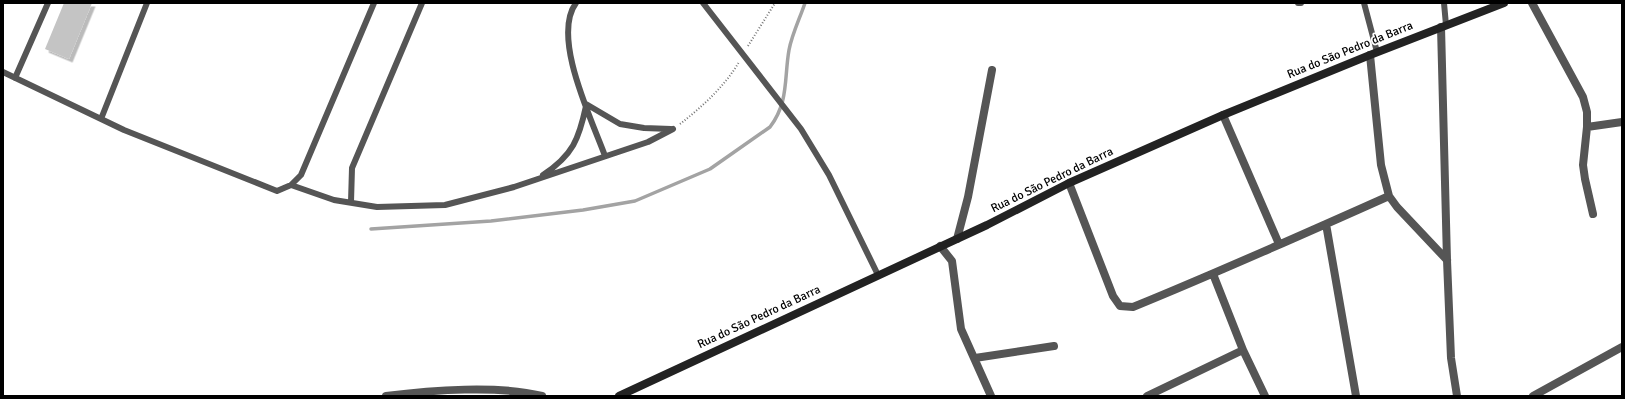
<svg xmlns="http://www.w3.org/2000/svg" width="1625" height="399" viewBox="0 0 1625 399" font-family="Signika,sans-serif">
  <style>
    .lines { fill: none; stroke-linecap: round; stroke-linejoin: round }
    .stream { stroke: #a3a3a3; stroke-width: 3.5 }
    .building { fill: #c4c4c4; filter: url(#shadow) }
    .path { stroke: #777; stroke-width: 2; stroke-dasharray: 1 2; stroke-linecap: butt }
    .lane { stroke: #555; stroke-width: 6 }
    .street { stroke: #555; stroke-width: 8 }
    .secondary { stroke: #222; stroke-width: 8 }
    .labels { text-anchor: middle; dominant-baseline: central; stroke-width: 3.5; stroke-linejoin: round; paint-order: stroke }
    .street-label { font-size: 12px; fill: #000; stroke: #fff }
  </style>
  <defs>
    <filter id="shadow"><feDropShadow dx="3.5" dy="3.5" stdDeviation="0" flood-color="#0004"/></filter>
  </defs>
  <rect width="100%" height="100%" fill="#fff"/>
  <g class="lines">
    <path class="stream" d="M371,229L491,221L583,210L635,201L710,169L770,127C789,102 784,78 789,50C792,34 800,18 805,3"/>
  </g>
  <path class="building" d="M64,3H92L69,59L45,49Z"/>
  <g class="lines">
    <path class="path" d="M748,46L775,3
      M680,124C702,107 725,86 739,62"/>
    <path class="lane" d="M576,3C551,37 592,120 605,156
      M703,3L801,129L829,175L878,275
      M1298,3H1301
      M1364,3L1377,52
      M1444,3L1446,25
      M3,72L124,130L277,191L291,185L301,175L374,3
      M15,78L48,3
      M586,104L620,124L644,128L671,129
      M101,119L147,3
      M543,175C573,155 579,139 586,106
      M291,185L334,200L377,207L445,205L514,187L648,142L673,129
      M351,202L352,168L422,3"/>
    <path class="street" d="M1532,3L1583,97L1587,112V127L1622,122
      M1441,27L1447,260L1451,358L1457,396
      M1370,55L1381,165L1389,196L1397,207L1447,260
      M1223,115L1279,244
      M1587,127L1583,165L1585,179L1593,214
      M1069,183L1113,296L1120,306L1133,307C1219,272 1304,234 1389,196
      M1326,224L1356,396
      M957,239L968,197L992,70
      M940,246L952,261L961,329L991,396
      M1213,274L1243,350L1265,396
      M975,358L1054,346
      M386,396C431,390 499,385 542,396
      M1147,396L1243,350
      M1533,396L1622,347"/>
    <path class="secondary" d="M619,396L987,225L1069,183L1223,115L1370,55L1504,3"/>
  </g>
  <g class="labels">
    <g class="street-label">
      <text transform="translate(1350 50) rotate(-22)">Rua do São Pedro da Barra</text>
      <text transform="translate(1052 180) rotate(-26)">Rua do São Pedro da Barra</text>
      <text transform="translate(759 317) rotate(-25)">Rua do São Pedro da Barra</text>
    </g>
  </g>
  <rect width="1625" height="399" fill="none" stroke="#000000" stroke-width="8"/>
</svg>
